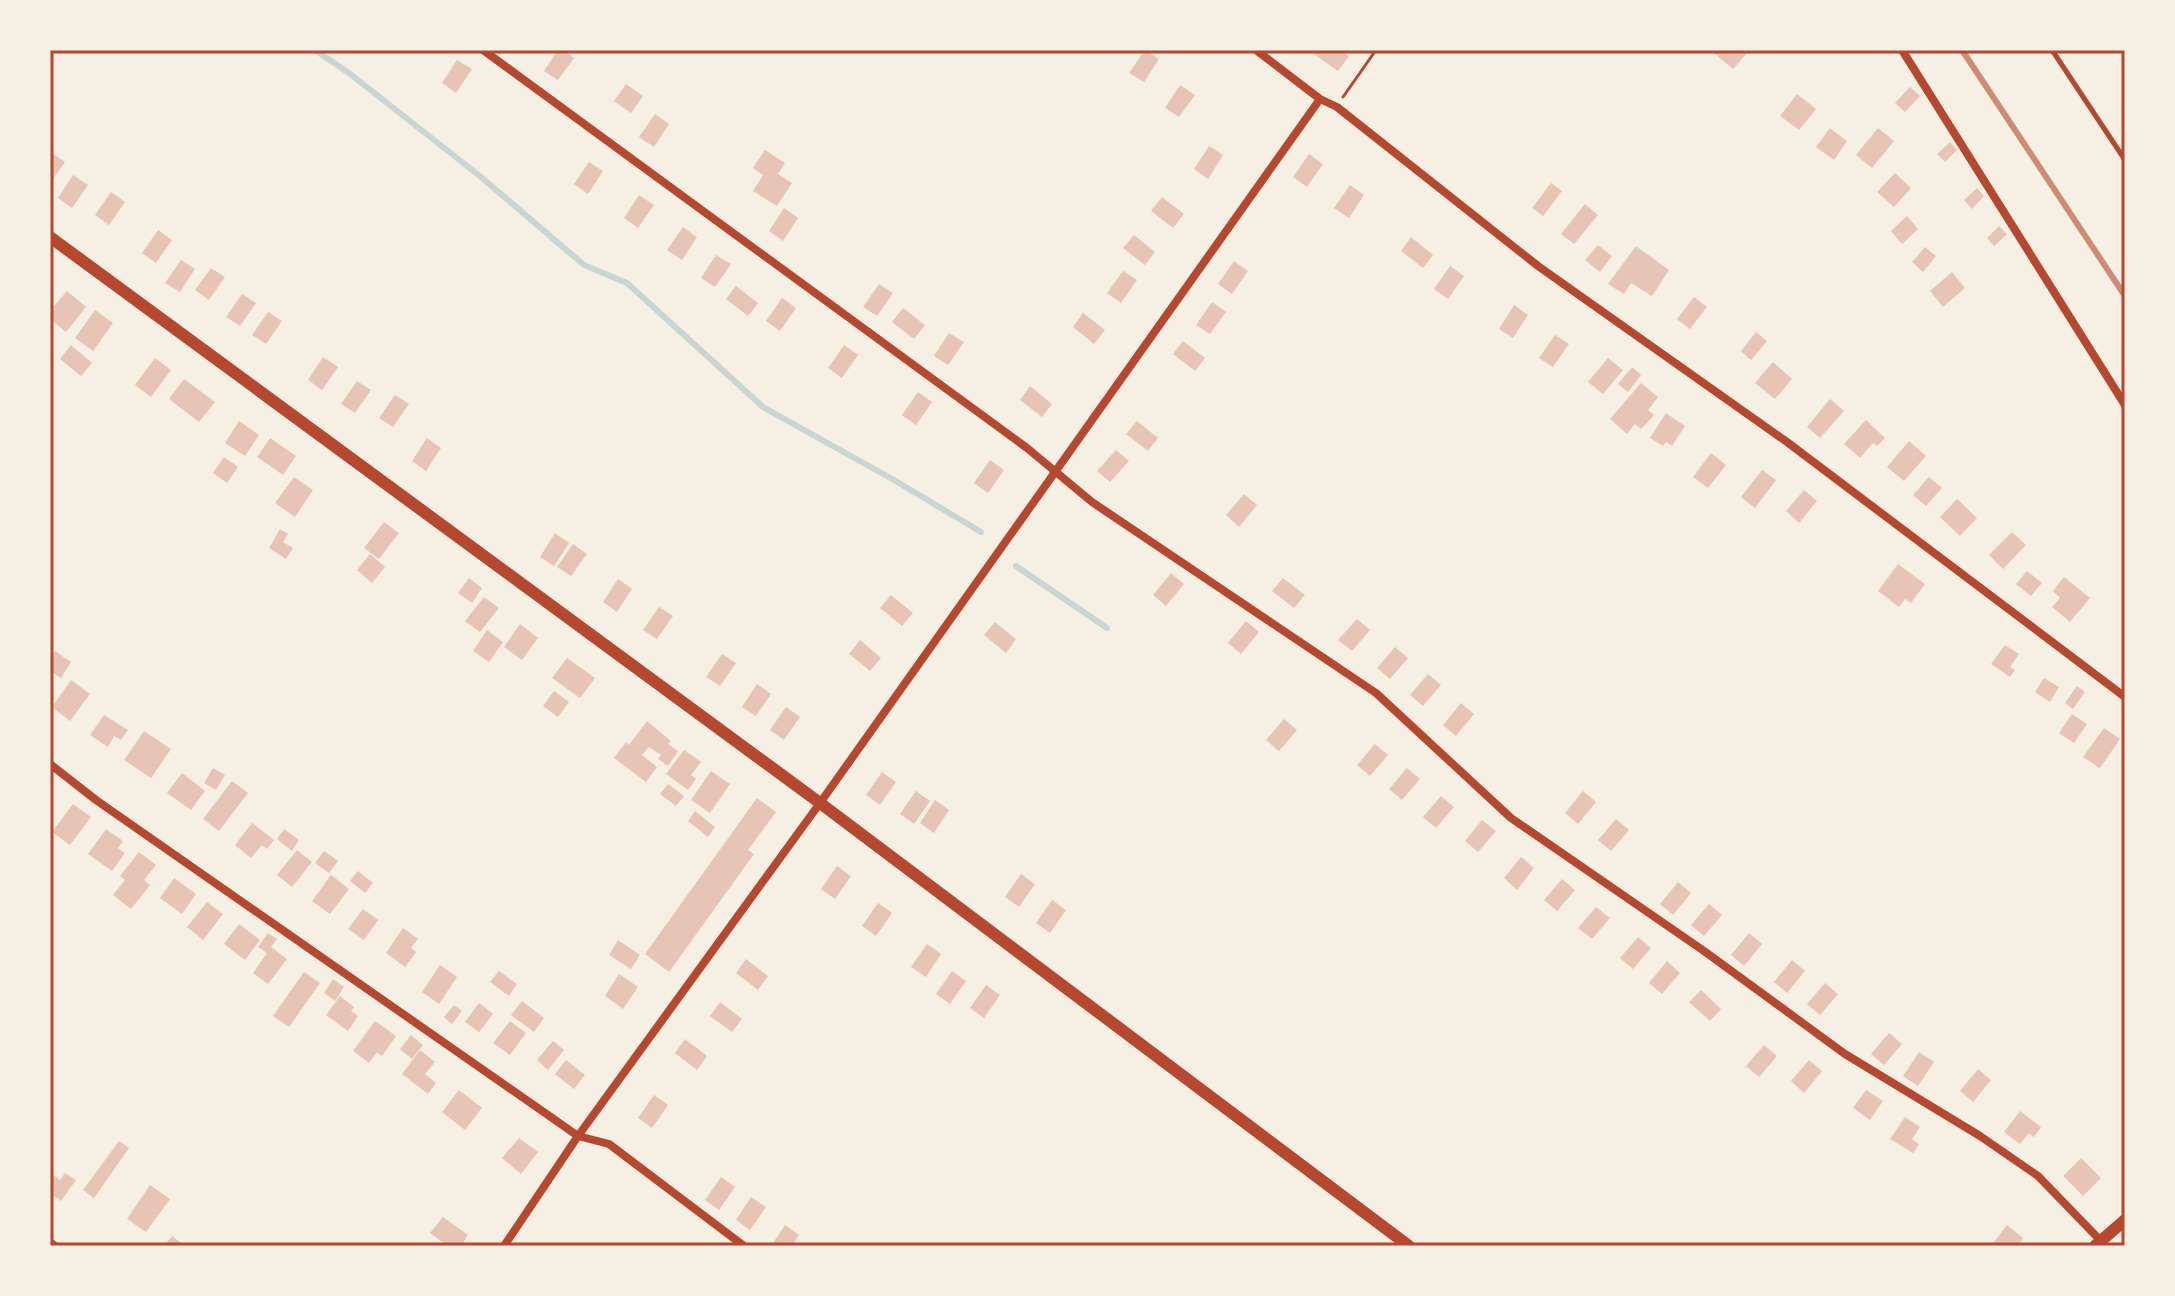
<svg xmlns="http://www.w3.org/2000/svg" width="2175" height="1296" viewBox="0 0 2175 1296" font-family="'Work Sans',sans-serif">
  <style>
    .lines { fill: none; stroke-linecap: round; stroke-linejoin: round }
    .stream { stroke: #c9d6d2; stroke-width: 6 }
    .building { fill: #e6c5b7 }
    .path { stroke: #b5482f; stroke-width: 3 }
    .service { stroke: #b5482f; stroke-width: 5 }
    .minor { stroke: #b5482f; stroke-width: 8 }
    .tertiary { stroke: #b5482f; stroke-width: 12 }
    .rail { stroke: #cf8b77; stroke-width: 6 }
    .neatline { fill: none; stroke: #b5482f; stroke-width: 3 }
  </style>
  <rect width="100%" height="100%" fill="#f6efe4"/>
  <g class="lines">
    <path class="stream" d="M315,50L349,73L481,177L584,265L627,283L763,407L894,480L981,532
      M1016,566L1107,628"/>
  </g>
  <path class="building" d="M558,50H563L574,58L558,80L544,71Z
    M1145,50L1159,59L1144,82L1129,73Z
    M1317,50H1340L1349,56L1338,71L1314,54Z
    M1717,50H1746L1748,52L1733,69L1714,53Z
    M457,60L472,69L456,93L442,83Z
    M626,84L643,96L631,113L614,101Z
    M1180,85L1195,95L1179,117L1165,108Z
    M1910,87L1920,96L1905,112L1895,103Z
    M1797,94L1816,109L1799,130L1780,116Z
    M655,114L669,124L654,147L639,137Z
    M1830,128L1847,141L1834,160L1816,147Z
    M1878,128L1894,141L1872,168L1856,155Z
    M1950,142L1957,150L1945,162L1937,154Z
    M1209,146L1223,155L1208,179L1194,169Z
    M765,150L785,163L778,174L792,183L777,206L753,191L763,175L753,168Z
    M50,152L65,162L50,183Z
    M1309,154L1323,164L1307,187L1293,177Z
    M589,162L603,171L588,194L574,184Z
    M1895,173L1911,188L1894,207L1877,192Z
    M73,175L88,185L72,208L58,198Z
    M1551,183L1562,191L1543,216L1532,208Z
    M1350,185L1364,195L1349,218L1334,208Z
    M1977,188L1984,196L1972,209L1964,200Z
    M111,192L125,202L109,225L95,215Z
    M639,195L654,205L638,228L624,218Z
    M1162,197L1184,214L1173,228L1151,211Z
    M1585,204L1598,215L1574,244L1561,234Z
    M784,208L798,218L783,241L769,231Z
    M1907,216L1918,229L1902,244L1891,231Z
    M1999,226L2007,234L1994,246L1987,238Z
    M683,227L697,237L682,260L667,250Z
    M158,230L172,240L156,263L142,253Z
    M1134,235L1155,252L1145,265L1123,248Z
    M1411,237L1433,255L1423,268L1401,251Z
    M1598,245L1612,256L1600,272L1585,260Z
    M1636,246L1669,270L1652,296L1631,283L1624,294L1608,284Z
    M1925,247L1936,256L1923,272L1912,262Z
    M716,255L731,264L715,287L701,278Z
    M181,260L195,269L180,292L165,283Z
    M1234,261L1248,271L1232,294L1218,284Z
    M1450,266L1464,276L1448,299L1434,289Z
    M211,268L225,277L209,300L195,290Z
    M1123,271L1137,280L1121,303L1107,293Z
    M1952,272L1965,288L1943,307L1930,291Z
    M879,284L893,293L877,316L863,307Z
    M736,286L758,303L748,316L726,299Z
    M67,291L86,307L66,332L50,319V311Z
    M242,294L256,303L240,326L226,317Z
    M1694,297L1707,307L1690,329L1677,319Z
    M782,298L796,308L780,331L766,321Z
    M1212,302L1226,312L1210,334L1196,325Z
    M1514,305L1528,315L1513,338L1499,329Z
    M903,308L925,325L914,339L892,322Z
    M95,310L113,323L93,351L75,338Z
    M268,312L282,321L266,344L252,335Z
    M1083,313L1105,330L1094,344L1073,327Z
    M1756,332L1767,341L1751,360L1741,351Z
    M949,333L964,342L948,365L934,356Z
    M1555,335L1569,344L1553,367L1539,358Z
    M1183,341L1205,358L1195,371L1173,354Z
    M71,345L92,363L81,376L60,359Z
    M844,345L858,355L842,378L828,368Z
    M323,357L338,367L322,390L308,380Z
    M155,358L171,370L151,397L135,385Z
    M1608,358L1623,370L1603,394L1588,382Z
    M1773,362L1792,379L1775,399L1755,383Z
    M1632,367L1641,375L1628,392L1618,384Z
    M184,379L215,402L199,422L169,399Z
    M357,381L371,390L355,413L341,404Z
    M1641,383L1658,397L1648,410L1654,415L1641,429L1635,424L1627,434L1610,419Z
    M1030,386L1052,404L1042,417L1020,400Z
    M918,392L932,402L916,425L902,415Z
    M395,395L409,404L393,427L379,418Z
    M1830,399L1844,411L1820,438L1807,427Z
    M1666,413L1685,426L1672,446L1666,442L1663,446L1650,438Z
    M1866,420L1885,438L1877,446L1873,443L1860,458L1844,444Z
    M239,421L259,435L245,456L225,443Z
    M1137,421L1158,438L1148,451L1126,434Z
    M270,438L296,456L283,475L257,457Z
    M427,438L441,448L426,471L412,461Z
    M1909,441L1926,456L1904,481L1887,467Z
    M1116,450L1129,461L1110,482L1097,471Z
    M1711,453L1726,465L1708,488L1693,477Z
    M224,457L238,467L227,483L213,473Z
    M990,460L1004,470L988,493L974,483Z
    M1762,470L1776,480L1755,508L1741,497Z
    M294,477L313,490L295,517L275,503Z
    M1929,477L1942,488L1926,506L1913,495Z
    M1804,490L1817,501L1799,523L1786,511Z
    M1244,494L1257,505L1239,527L1226,515Z
    M1957,499L1977,518L1960,536L1940,517Z
    M384,522L399,533L379,559L364,548Z
    M280,529L288,534L283,542L293,548L286,559L269,548Z
    M2012,532L2026,545L2003,569L1989,555Z
    M555,533L569,543L554,566L540,557Z
    M573,544L587,554L571,576L557,567Z
    M370,554L385,567L372,583L357,570Z
    M1898,564L1925,584L1911,603L1905,599L1899,607L1878,591Z
    M2027,571L2042,583L2031,596L2016,584Z
    M1171,573L1184,584L1166,606L1153,595Z
    M2064,577L2090,598L2070,622L2052,607L2060,598L2053,591Z
    M469,578L482,588L472,603L458,593Z
    M1283,578L1305,595L1294,608L1272,591Z
    M618,579L632,589L617,612L603,602Z
    M891,595L913,613L902,626L880,608Z
    M484,597L499,608L480,632L465,621Z
    M659,607L673,616L657,639L643,630Z
    M1357,619L1370,630L1352,651L1338,640Z
    M1246,621L1259,632L1241,654L1228,643Z
    M995,622L1016,639L1006,653L984,635Z
    M520,624L538,638L522,660L504,647Z
    M487,630L503,642L489,662L473,651Z
    M860,640L881,658L870,671L849,654Z
    M2005,645L2019,654L2010,667L2015,670L2010,677L1991,664Z
    M1395,647L1408,658L1390,679L1377,668Z
    M55,651L71,662L61,678L50,671V658Z
    M722,654L736,663L720,686L706,677Z
    M567,658L595,678L580,698L552,678Z
    M1428,674L1441,685L1423,706L1410,695Z
    M2044,678L2059,687L2050,702L2035,692Z
    M71,680L90,694L70,721L52,707Z
    M757,684L771,694L756,716L742,707Z
    M2077,686L2085,692L2073,709L2065,703Z
    M554,691L569,702L558,717L543,706Z
    M1461,703L1474,714L1456,736L1443,725Z
    M786,707L800,717L784,740L770,730Z
    M2072,714L2087,724L2074,743L2059,733Z
    M104,715L128,730L121,740L114,736L108,747L90,735Z
    M1284,719L1297,730L1279,751L1266,740Z
    M647,721L671,741L668,744L678,751L668,766L658,759L661,755L649,747L642,755L657,767L646,782L614,758L626,742L629,745Z
    M2104,728L2120,739L2100,768L2083,757Z
    M144,731L171,749L151,778L124,760Z
    M1375,744L1388,755L1370,776L1357,765Z
    M684,750L701,762L691,775L696,779L688,790L666,774Z
    M213,768L225,775L216,790L204,783Z
    M1407,768L1420,779L1402,800L1389,789Z
    M711,771L730,784L710,813L691,800Z
    M882,772L896,782L880,805L866,795Z
    M182,773L205,791L191,810L167,793Z
    M232,781L248,793L219,831L203,819Z
    M668,784L684,796L676,806L660,794Z
    M916,791L930,801L914,824L900,814Z
    M1583,791L1596,802L1578,824L1565,813Z
    M1441,796L1454,807L1436,828L1423,817Z
    M757,798L776,812L748,850L754,854L669,972L645,954Z
    M935,800L949,810L934,833L920,823Z
    M73,804L91,817L70,845L52,832Z
    M695,811L715,827L708,837L688,821Z
    M1616,819L1629,830L1611,851L1598,840Z
    M1482,820L1496,831L1478,852L1465,841Z
    M252,823L274,840L267,849L262,845L251,858L235,845Z
    M106,829L123,841L118,848L125,853L112,871L88,854Z
    M284,829L299,840L292,851L277,839Z
    M297,850L312,862L292,887L277,875Z
    M324,851L338,861L329,873L315,863Z
    M139,852L156,865L144,880L150,885L131,909L113,895L125,880L120,876Z
    M1521,857L1534,868L1517,890L1504,878Z
    M837,866L851,876L835,899L821,889Z
    M358,871L373,883L365,893L350,881Z
    M1021,874L1035,884L1019,907L1005,897Z
    M331,875L349,889L330,914L312,901Z
    M174,878L196,894L182,914L160,898Z
    M1562,879L1575,890L1557,911L1544,900Z
    M1678,882L1691,893L1673,915L1660,904Z
    M1052,900L1066,910L1050,933L1036,923Z
    M207,902L223,914L203,940L187,927Z
    M878,903L892,913L876,936L862,926Z
    M1709,904L1722,915L1704,936L1691,925Z
    M1596,907L1610,918L1592,939L1578,928Z
    M363,909L378,920L364,940L348,929Z
    M239,924L260,940L245,960L224,944Z
    M403,928L418,939L411,948L416,952L405,967L386,953Z
    M268,933L277,939L271,947L287,959L268,984L253,973L267,953L258,947Z
    M1749,933L1762,944L1744,966L1731,955Z
    M1638,937L1651,948L1633,969L1620,958Z
    M618,940L640,955L631,969L609,955Z
    M927,944L941,954L926,977L911,967Z
    M746,959L768,976L758,990L736,973Z
    M1792,960L1805,971L1787,993L1774,982Z
    M1667,961L1680,973L1662,994L1649,983Z
    M440,965L457,977L439,1004L422,992Z
    M499,971L517,984L509,996L490,982Z
    M952,971L966,981L950,1004L936,994Z
    M304,972L320,983L289,1027L273,1016Z
    M619,974L638,987L623,1009L605,996Z
    M333,979L344,987L335,1001L324,993Z
    M1825,983L1838,994L1820,1015L1807,1004Z
    M986,985L1000,995L984,1018L970,1008Z
    M1701,990L1721,1009L1710,1021L1689,1002Z
    M340,996L354,1007L351,1011L358,1016L348,1031L326,1015Z
    M522,1001L544,1018L534,1032L511,1015Z
    M720,1002L742,1019L732,1032L710,1016Z
    M479,1003L493,1014L479,1032L465,1022Z
    M454,1005L462,1011L452,1024L444,1017Z
    M375,1021L396,1036L382,1056L377,1052L369,1063L353,1051Z
    M510,1021L526,1033L510,1055L493,1043Z
    M1889,1033L1902,1044L1884,1065L1871,1054Z
    M411,1035L423,1045L412,1059L400,1049Z
    M685,1039L707,1056L697,1070L675,1053Z
    M553,1041L564,1050L548,1070L537,1060Z
    M1764,1045L1777,1056L1759,1077L1746,1066Z
    M420,1050L435,1062L425,1074L436,1083L428,1094L402,1074Z
    M1919,1052L1934,1062L1918,1086L1903,1076Z
    M566,1060L585,1075L574,1089L555,1074Z
    M1809,1060L1822,1071L1804,1093L1791,1081Z
    M1978,1069L1991,1080L1973,1102L1960,1091Z
    M459,1090L482,1108L465,1130L442,1112Z
    M1866,1090L1883,1101L1870,1120L1853,1108Z
    M654,1095L668,1105L652,1128L638,1118Z
    M2020,1111L2041,1127L2034,1137L2029,1133L2020,1144L2004,1132Z
    M1905,1117L1920,1127L1912,1139L1919,1144L1913,1153L1890,1139Z
    M519,1138L538,1152L521,1174L502,1158Z
    M119,1141L129,1148L94,1198L83,1190Z
    M2081,1158L2101,1178L2083,1196L2063,1176Z
    M65,1173L76,1180L61,1201L50,1193V1176L52,1174L60,1180Z
    M721,1177L735,1187L719,1210L705,1200Z
    M150,1185L170,1199L146,1232L127,1219Z
    M751,1197L766,1207L750,1230L736,1220Z
    M443,1217L468,1235L461,1246H448L430,1233Z
    M785,1225L799,1235L792,1246H771Z
    M2007,1225L2023,1238L2019,1244L2023,1246H1991Z
    M172,1236L185,1246H164Z"/>
  <g class="lines">
    <path class="path" d="M1343,97L1376,50"/>
    <path class="service" d="M2052,50L2125,160"/>
    <path class="minor" d="M483,50L1027,448L1092,502L1376,693L1511,818L1704,951L1845,1054L1980,1136L2038,1176L2101,1241
      M1256,50L1320,99L1337,107L1538,266L1787,442L2125,697
      M1902,50L2125,405
      M50,764L96,800L578,1136L609,1144L744,1246
      M50,1242L55,1246
      M504,1246L578,1136L820,803L1320,99"/>
    <path class="tertiary" d="M50,237L820,803L1409,1246
      M2095,1246L2125,1220"/>
    <path class="rail" d="M1962,50L2125,296"/>
  </g>
  <rect width="2175" height="1296" fill="none" stroke="#f6efe4" stroke-width="104"/>
  <rect x="52" y="52" width="2071" height="1192" class="neatline"/>
</svg>
